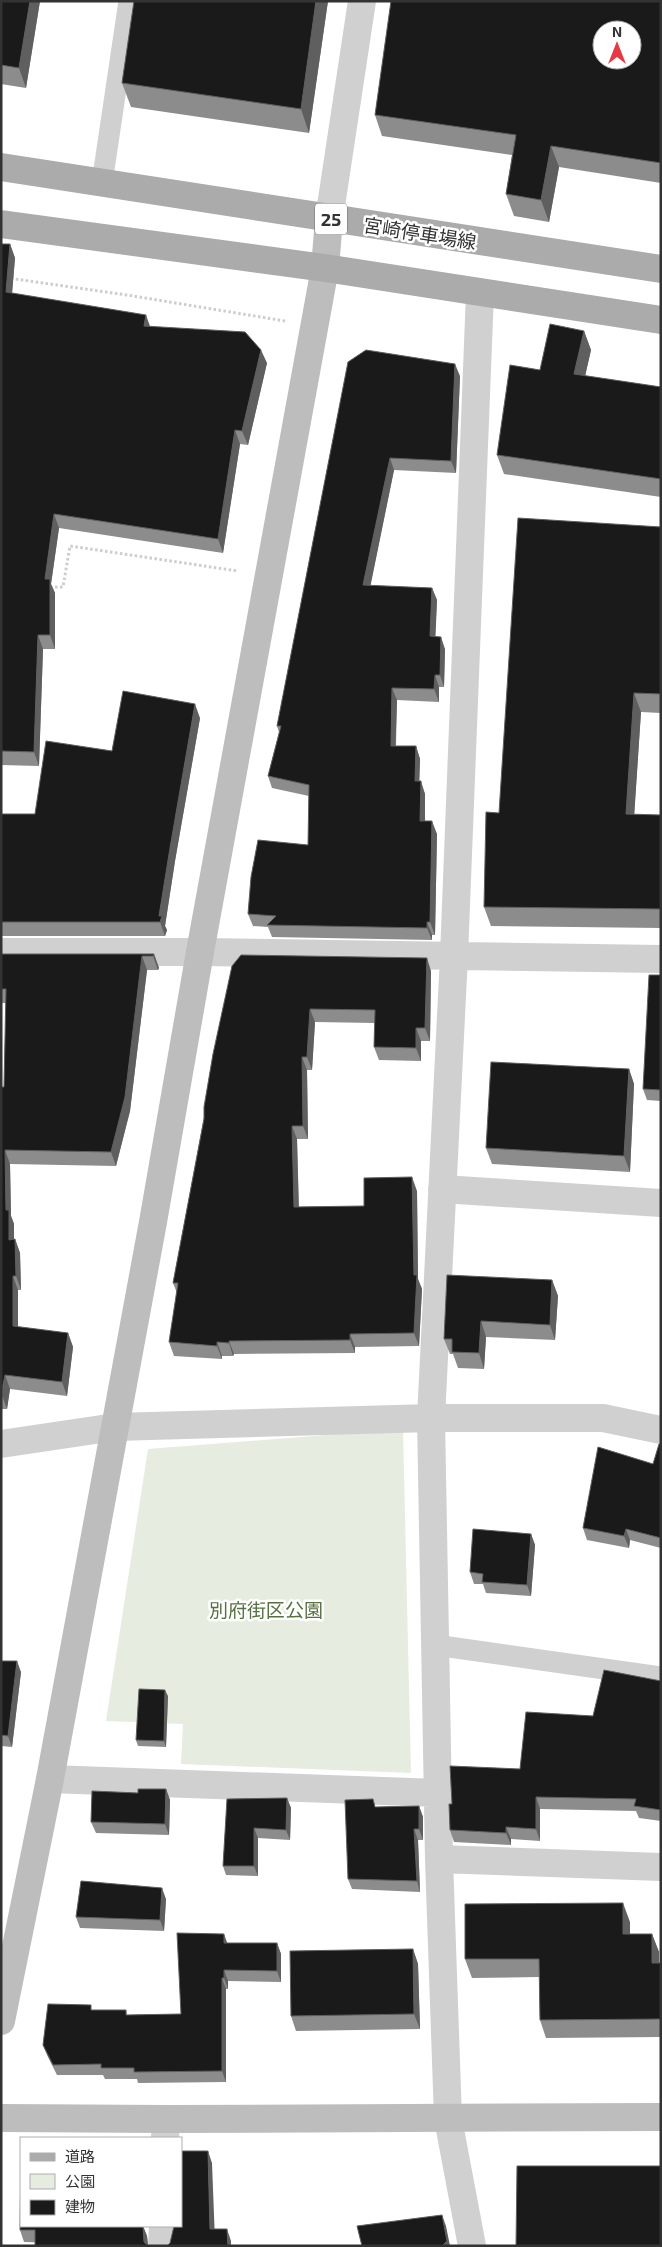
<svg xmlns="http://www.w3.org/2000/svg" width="662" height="2247" viewBox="0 0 662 2247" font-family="'Exo 2','Noto Sans JP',sans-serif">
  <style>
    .green { fill: #e6ecdf }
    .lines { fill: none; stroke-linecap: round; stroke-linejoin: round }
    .path { stroke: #cdcdcd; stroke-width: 3; stroke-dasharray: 2.5 2.5; stroke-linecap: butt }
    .lane { stroke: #d0d0d0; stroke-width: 21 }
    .street { stroke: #d0d0d0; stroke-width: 28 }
    .secondary { stroke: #bdbdbd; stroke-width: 28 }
    .primary { stroke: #ababab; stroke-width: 28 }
    .wall { fill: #8c8c8c }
    .shaded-wall { fill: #5f5f5f }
    .building { fill: #1a1a1a; stroke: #5f5f5f; fill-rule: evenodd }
    .labels { text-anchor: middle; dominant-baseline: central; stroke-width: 5; stroke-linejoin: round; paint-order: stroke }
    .shield { fill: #fff; stroke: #707070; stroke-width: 1 }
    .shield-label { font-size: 18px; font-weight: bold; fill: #333 }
    .street-label { font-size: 19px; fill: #333; stroke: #fff }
    .park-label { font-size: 19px; fill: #56703f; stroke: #fff }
  </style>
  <rect width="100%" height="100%" fill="#fff"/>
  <path class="green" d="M403,1429L411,1773L181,1764L183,1724L106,1721L148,1449Z"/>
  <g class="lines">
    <path class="path" d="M1,277L127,295L285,321
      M50,587H63L70,546L238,571"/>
    <path class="lane" d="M102,183L129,1
      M435,1645L661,1677"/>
    <path class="street" d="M329,219L362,1
      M1,952H200L661,959
      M442,1189L661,1203
      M1,1444L115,1427L431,1418H603L661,1430
      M50,1779L438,1793
      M439,1859L661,1867
      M165,2138L166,2119
      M162,2246L163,2226
      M472,2246L448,2119L439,1859L431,1418L454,956L480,293"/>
    <path class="secondary" d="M1,2021L50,1779L153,1222L200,952L325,268L329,219
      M1,2118L166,2119L661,2117"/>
    <path class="primary" d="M1,167L661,269
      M1,224L325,268L661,320"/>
  </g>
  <path class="wall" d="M1,1H40L26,88L1,84Z
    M328,1L309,133L131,107L122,83Z
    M661,1V183L559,167L549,222L514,216L506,194L512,155L382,136L375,115Z
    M1,244H10L15,258L12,293L150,327L267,363L248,445L240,444L223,553L59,528L51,584L55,593V649H43L39,766L1,765Z
    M584,331L591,350L585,376L661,387V497L504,474L497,455L540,370Z
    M348,362L460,376L456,473L394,470L370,586L432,588L437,600L435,636L445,649L444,687H439V702L397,700L396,746H416L420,759L419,781L425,794V821L437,834L435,935H432V940L272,937L268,927L253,926L248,914L308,845L309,796L272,788L268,776L279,732L277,726Z
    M661,527V713L641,712L634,815H661V928L491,926L484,907L499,813Z
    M200,718L175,861L165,926L167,930L165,936H1V814H35L112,751Z
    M1,954H154L159,968L158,970H147L130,1111L116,1166L10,1164L11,1216L14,1224V1240L15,1239L20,1253L21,1290H18V1327L68,1333L73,1347L67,1396L10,1389L7,1409H1V1087H4L6,1003H1Z
    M232,966L431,971L430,1041H421V1061L379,1060L374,1047L375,1023L315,1022L312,1070H307L308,1139H297L299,1207L364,1206L417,1191L418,1279L422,1289L419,1346L355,1347V1353L234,1354L233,1356H222V1359L174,1356L169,1342L177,1293L173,1283Z
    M661,975V1101L647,1100L643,1089Z
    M629,1069L634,1084L630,1172L492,1164L486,1148Z
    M552,1280L558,1296L555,1340L486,1337L484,1369L458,1368L453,1354H450L444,1339Z
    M661,1444V1548L630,1540L629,1548L587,1540L583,1528L653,1464Z
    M531,1534L535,1545L531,1596L486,1593L483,1584H474L470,1572Z
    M1,1661L21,1672L12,1747L1,1746Z
    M661,1681V1821L639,1818L636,1811L540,1809V1841L511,1839V1845L454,1842L450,1830L452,1804L520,1769L593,1716Z
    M168,1696L166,1747L138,1746L136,1740Z
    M166,1789L170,1800L169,1835L96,1833L91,1822L138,1793Z
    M287,1798L291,1808L290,1840L258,1838V1876L226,1875L223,1866L227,1799Z
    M419,1806L423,1817V1840H418L420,1892L352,1889L348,1879L376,1807Z
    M166,1899L164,1931L80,1928L76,1917Z
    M630,1922V1934H652L659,1952V1963H661V2037L546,2038L540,2020L539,1977L472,1978L465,1959Z
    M227,1943H277L281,1954V1982L228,1981V1989H226V2082L138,2083L137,2079H105L103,2075H57L47,2055L43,2045L92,2010H126L127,2015L181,2014Z
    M413,1949L418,1964L420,2029L296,2031L291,2016Z
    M21,2226H143L147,2236L148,2245L24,2242L20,2230Z"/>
  <path class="shaded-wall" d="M30,1H40L26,88L19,68Z
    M316,1H328L309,133L301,109Z
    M551,146L559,167L549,222L541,200Z
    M10,244L15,258L11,306L6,292Z
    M146,315L151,329L144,326Z
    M584,331L591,350L581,394L574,374Z
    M261,350L267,363L248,445L242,431Z
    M455,364L460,376L456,473L451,461Z
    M235,430L240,444L223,553L218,539Z
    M390,458L394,470L368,598L363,585Z
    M54,514L59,528L51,584L55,593V649L50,635L45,579Z
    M432,588L437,600L435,648L430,636Z
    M38,635L43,649L39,766L34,752Z
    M441,637L445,649L444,687L440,675Z
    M435,675L439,687V702L434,689Z
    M392,688L397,700L395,758L391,746Z
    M634,693L641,712L633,834L626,814Z
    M195,704L200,718L175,861L165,926L167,930L165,936L160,922L159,916L170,848Z
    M416,746L420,759L419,794L415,781Z
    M421,781L425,794V833L420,821Z
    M432,821L437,834L435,935L430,922Z
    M427,922L432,935V940L427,928Z
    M154,954L159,968L158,970L153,956Z
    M142,956L147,970L130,1111L116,1166L111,1152Z
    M427,958L431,971L430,1041L425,1028Z
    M310,1009L315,1022L312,1070L307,1057Z
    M416,1028L421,1041V1061L416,1048Z
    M302,1057L307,1070L308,1139L303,1126Z
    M629,1069L634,1084L630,1172L624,1156Z
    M292,1126L297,1139L299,1220L294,1207Z
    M5,1150L10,1164L11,1216L14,1224V1254L9,1240L6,1210Z
    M412,1177L417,1191L418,1279L422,1289L419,1346L414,1333Z
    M15,1239L20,1253L21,1290L16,1276Z
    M13,1276L18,1290V1340L13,1326Z
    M552,1280L558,1296L555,1340L550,1325Z
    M481,1321L486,1337L484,1369L479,1353Z
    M68,1333L73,1347L67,1396L62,1382Z
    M350,1334L355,1347V1353L350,1340Z
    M229,1341L234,1354L233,1356L229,1343Z
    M217,1342L222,1356V1359L217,1346Z
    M5,1375L10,1389L7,1409L2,1395Z
    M626,1529L630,1540L629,1548L624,1536Z
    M531,1534L535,1545L531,1596L527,1585Z
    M17,1661L21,1672L12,1747L8,1736Z
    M165,1690L168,1696L166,1747L164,1741Z
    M166,1789L170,1800L169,1835L165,1824Z
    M536,1797L540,1809V1841L536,1829Z
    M287,1798L291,1808L290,1840L286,1830Z
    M419,1806L423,1817V1840L419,1829Z
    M506,1827L511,1839V1845L506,1833Z
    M254,1828L258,1838V1876L254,1866Z
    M414,1829L418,1840L420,1892L417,1881Z
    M162,1888L166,1899L164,1931L160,1920Z
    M623,1903L630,1922V1952L623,1934Z
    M224,1934L228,1945L224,1943Z
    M652,1934L659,1952V1982L652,1963Z
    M277,1943L281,1954V1982L277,1971Z
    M413,1949L418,1964L420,2029L414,2014Z
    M224,1970L228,1981V1989L224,1978Z
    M222,1978L226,1989V2082L222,2071Z
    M208,2151L212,2163L215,2241L210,2229Z
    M442,2215L446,2226L450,2246H442Z
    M143,2226L147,2236L148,2246L144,2242Z
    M227,2229L231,2241V2246H228Z"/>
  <path class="building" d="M1,1H30L19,68L1,65Z
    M134,1H316L301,109L122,83Z
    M391,1H661V163L551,146L541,200L506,194L516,135L375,115ZM602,30H632V60H602Z
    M1,244H10L6,292L146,315L144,326L245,332L261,350L242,431L235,430L218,539L54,514L45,579H50V635H38L34,752L1,751Z
    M550,324L584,331L574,374L661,387V479L497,455L510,365L540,370Z
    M366,350L455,364L451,461L390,458L363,585L432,588L430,636L441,637L440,675H435L434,689L392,688L391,746H416L415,781H421L420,821H432L430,922H427V928L267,925L276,916L248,914L251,877L258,840L308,845L309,785L268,776L281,726H277L348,362Z
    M518,518L661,527V694L634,693L626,814L661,815V909L484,907L486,812L499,813Z
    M123,691L195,704L170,848L159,916H162L160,922H1V814H35L46,741L112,751Z
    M1,954H154L153,956H142L125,1097L111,1152L5,1150L6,1210H9V1240L15,1239L16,1276H13V1326L68,1333L62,1382L5,1375L1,1395V1087H4L6,989H1Z
    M241,955L427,958L425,1028H416V1048L374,1047L375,1010L310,1009L307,1057H302L303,1126H292L294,1207L364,1206V1178L412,1177L414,1275H417L414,1333L350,1334V1340L229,1341V1343L217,1342V1346L169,1342L178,1283H173L204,1119V1107L213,1054L232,966Z
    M649,975H661V1090L643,1089Z
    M491,1062L629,1069L624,1156L486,1148Z
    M447,1275L552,1280L550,1325L481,1321L479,1353L452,1352V1339H444Z
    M659,1444H661V1538L626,1529L624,1536L583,1528L598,1447L653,1464Z
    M473,1529L531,1534L527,1585L482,1582L483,1574L470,1572Z
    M1,1661H17L8,1736L1,1735Z
    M604,1670L661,1681V1810L634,1806L636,1799L536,1797V1829L506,1827V1833L450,1830L449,1804H452L450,1766L520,1769L526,1712L593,1716Z
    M139,1689L165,1690L164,1741L136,1740Z
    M138,1789H166L165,1824L91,1822L92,1791L138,1793Z
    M287,1798L286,1830L254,1828V1866H223L227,1799Z
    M373,1799L375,1807L419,1806V1829H414L417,1881L348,1879L345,1800Z
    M81,1881L162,1888L160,1920L76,1917Z
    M623,1903V1934H652V1963H661V2019L540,2020L539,1959H465V1904Z
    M177,1933L224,1934V1943H277V1971L224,1970V1978H222V2071L134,2072V2068H101V2064L53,2065L43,2045L48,2004L91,2005V2010H126V2015L181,2014Z
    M413,1949L414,2014L291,2016L290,1951Z
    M181,2151H208L210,2229H227L228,2246H167L170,2243L174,2226H181Z
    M21,2159V2226H143L144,2242L148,2246H35V2230H20Z
    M517,2166H661V2246H516Z
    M442,2215L447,2241L442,2246H362L357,2226Z"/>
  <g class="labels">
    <rect class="shield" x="315" y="203.5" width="32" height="31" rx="4"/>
    <g class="shield-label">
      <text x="331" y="219">25</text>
    </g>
    <g class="street-label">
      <text transform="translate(420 233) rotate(9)">宮崎停車場線</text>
    </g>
    <g class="park-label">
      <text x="266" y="1609">別府街区公園</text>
    </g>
  </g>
  <rect width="662" height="2247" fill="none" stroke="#333333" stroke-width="5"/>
  <rect x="20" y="2137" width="162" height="90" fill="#ffffff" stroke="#adadad"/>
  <rect x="30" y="2153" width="25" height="8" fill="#ababab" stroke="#adadad"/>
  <text x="65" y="2162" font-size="15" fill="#333333">道路</text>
  <rect x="30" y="2174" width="25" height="15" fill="#e6ecdf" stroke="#adadad"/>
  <text x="65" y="2187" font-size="15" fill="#333333">公園</text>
  <rect x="30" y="2200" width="25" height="15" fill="#1a1a1a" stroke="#adadad"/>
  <text x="65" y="2212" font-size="15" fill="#333333">建物</text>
  <g transform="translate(617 45)"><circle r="24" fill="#ffffff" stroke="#adadad"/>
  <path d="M0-4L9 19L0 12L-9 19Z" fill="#e63946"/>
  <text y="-8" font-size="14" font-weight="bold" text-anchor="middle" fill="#333333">N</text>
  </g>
</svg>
